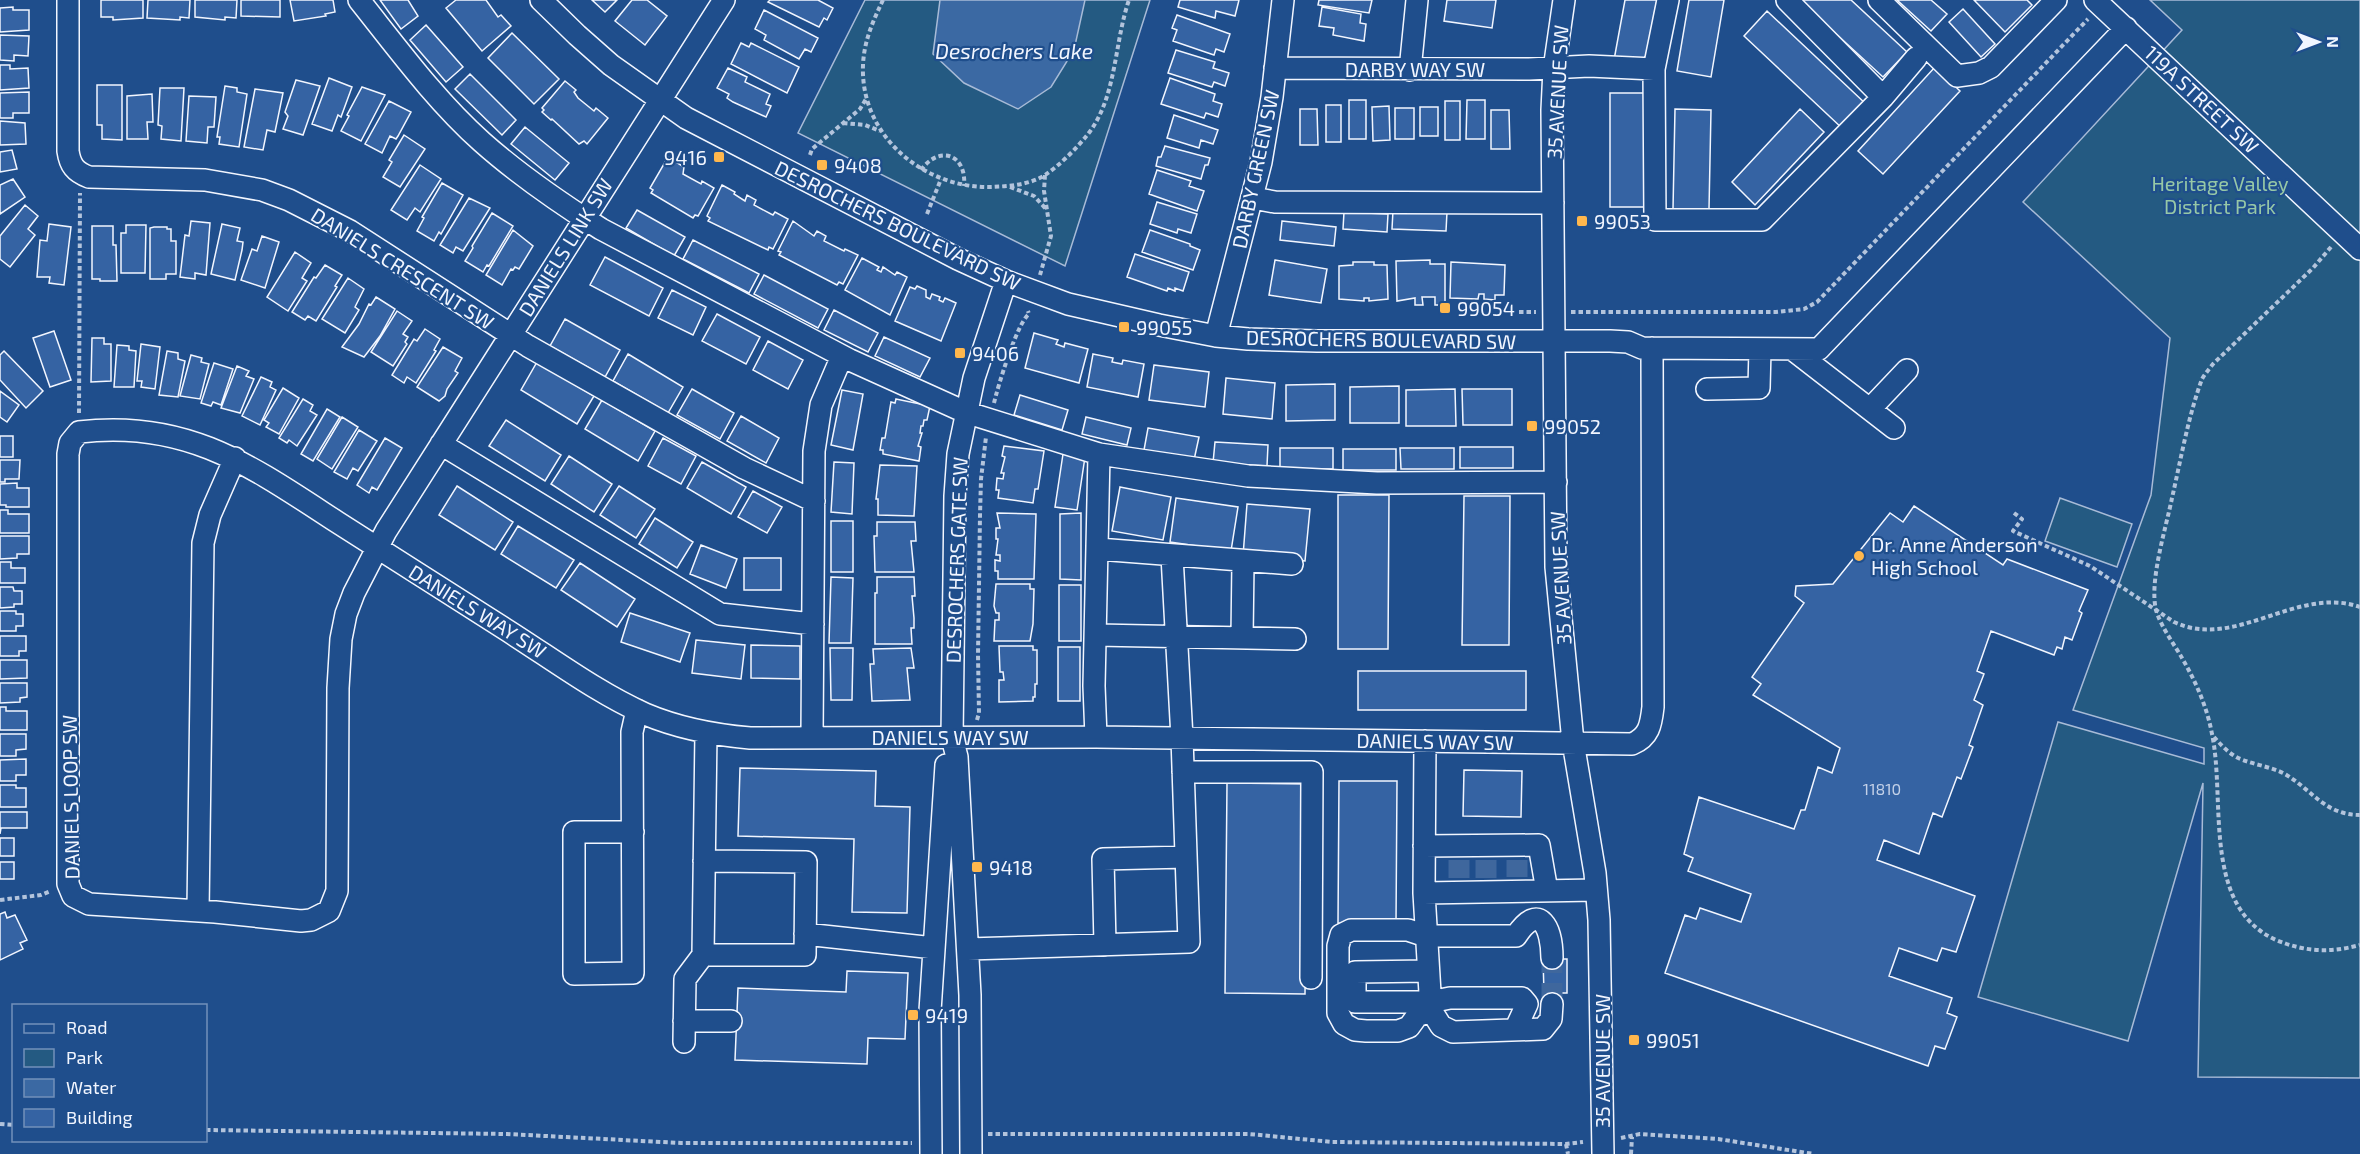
<svg xmlns="http://www.w3.org/2000/svg" width="2360" height="1154" viewBox="0 0 2360 1154" font-family="'Exo 2',sans-serif">
  <style>
    .green { fill: #245a82; stroke: #a8bbd7; stroke-width: 1.5 }
    .water { fill: #3b69a3; stroke: #a8bbd7; stroke-width: 1.5 }
    .building { fill: #3563a3; stroke: #f2f6ff; stroke-width: 1.5 }
    .lines { fill: none; stroke-linecap: round; stroke-linejoin: round }
    .minor-tunnel { stroke: #3f679d; stroke-width: 21; stroke-dasharray: 21 10; stroke-linecap: butt }
    .minor-casing { stroke: #f2f6ff; stroke-width: 24 }
    .path { stroke: #b3c4dc; stroke-width: 4; stroke-dasharray: 4.5 3; stroke-linecap: butt }
    .minor { stroke: #1f4e8c; stroke-width: 21 }
    .poi-dot { fill: #ffb74d; stroke: #1f4e8c; stroke-width: 2 }
    .labels { text-anchor: middle; dominant-baseline: central; stroke-width: 4.5; stroke-linejoin: round; paint-order: stroke }
    .number-label { font-size: 16px; fill: #c3d1e8 }
    .street-label { font-size: 20px; fill: #f2f6ff; stroke: #1f4e8c }
    .poi-label { font-size: 20px; fill: #f2f6ff; stroke: #1f4e8c; text-anchor: start }
    .park-label { font-size: 20px; fill: #97c8a6; stroke: #1f4e8c }
    .water-label { font-size: 21px; font-style: italic; fill: #f2f6ff; stroke: #1f4e8c }
  </style>
  <rect width="100%" height="100%" fill="#1f4e8c"/>
  <path class="green" d="M865,0H1150L1065,266L798,133Z
    M2150,0H2360V1078L2198,1077L2203,783L2128,1041L1978,997L2058,722L2204,764V748L2073,710L2151,495L2170,338L2023,202L2182,30Z
    M2060,498L2132,524L2117,567L2045,541Z"/>
  <path class="water" d="M940,0H1085L1074,50L1051,87L1018,109L964,83L933,54Z"/>
  <path class="building" d="M101,0H143V18L113,20V17H101Z
    M148,0H190L189,18L180,17V20L147,18Z
    M195,0H237L236,18L225,17V20L195,17Z
    M241,0H280V17L241,16Z
    M290,0H333L335,12L325,14L326,16L294,21Z
    M380,0H408L418,16L401,29Z
    M456,0H486L498,17L501,15L511,26L482,51L446,8Z
    M592,0H617L605,12Z
    M632,0H647L667,16L645,45L615,21Z
    M770,0H818L833,8L827,20L824,18L819,27L768,2Z
    M1180,0H1239L1235,16L1216,11L1215,18L1178,7Z
    M1319,0H1372L1369,13L1318,5Z
    M1447,0H1496L1492,28L1444,21Z
    M1625,0H1657L1644,66L1614,60Z
    M1689,0H1724L1711,77L1677,71Z
    M1799,0H1851L1907,52L1883,77Z
    M1897,0H1931L1947,14L1931,31Z
    M1974,0H2027L2032,5L2005,32Z
    M13,7V10H29V30L0,32V8Z
    M1322,7L1361,14L1360,23L1366,24L1364,41L1333,35L1334,28L1319,26Z
    M1963,9L1995,44L1981,57L1949,22Z
    M764,10L818,38L811,52L805,49L799,59L764,40L766,35L755,29Z
    M1767,11L1867,105L1844,130L1744,36Z
    M1177,15L1230,34L1224,52L1216,49L1214,55L1173,41L1177,30L1172,28Z
    M426,25L463,67L446,82L410,40Z
    M512,33L559,79L534,104L488,58Z
    M0,35L29,36L28,56L14,55V61L0,60Z
    M741,43L749,47L751,43L799,67L787,93L731,64Z
    M1176,50L1215,62L1213,68L1229,73L1225,86L1214,82L1212,87L1168,73Z
    M0,65H10V69L28,68L29,88L0,90Z
    M1935,67L1960,91L1883,174L1858,151Z
    M728,68L747,77L745,82L770,94L766,104L771,106L766,117L733,102L727,98L729,94L717,88Z
    M470,74L516,120L502,135L455,89Z
    M329,78L352,87L341,117L338,115L332,131L312,124Z
    M1170,78L1215,94L1213,101L1222,104L1218,117L1206,113L1204,118L1161,104Z
    M296,80L320,86L303,135L283,129L288,116L285,112Z
    M565,81L576,90L574,92L578,98L594,111L596,108L608,118L587,144L584,141L579,144L552,119L551,120L542,112L544,110L542,108Z
    M97,85H122V140L102,139V125H97Z
    M225,86L237,88V92L247,94L239,147L219,144L220,137H217Z
    M362,87L385,95L361,141L341,131L349,116L347,115Z
    M160,88H184L181,141L161,139L162,126L158,125Z
    M255,89L283,93L275,132L267,130L263,150L244,147Z
    M29,92V113H13V118H0V93Z
    M1610,93H1644V207H1610Z
    M152,94L153,122H147L148,139H127V96Z
    M189,96L216,97L214,127H208L207,143L186,141Z
    M1349,100H1366V139H1349Z
    M1467,100H1485V139H1466Z
    M389,101L411,112L398,136L396,139L390,136L382,153L365,144Z
    M1445,101H1460V140H1445Z
    M1326,105H1341V142H1326Z
    M1389,106L1390,140L1373,141L1372,107Z
    M1420,107H1438V136H1420Z
    M1395,108H1414V139H1395Z
    M1300,109H1317L1318,145H1300Z
    M1675,109L1711,110L1709,209H1673Z
    M1800,109L1824,132L1755,205L1732,182Z
    M1491,110H1509L1510,149H1491Z
    M1174,115L1218,130L1213,144L1201,140L1199,148L1167,138Z
    M0,121L25,123L26,144L0,145Z
    M525,127L569,163L555,180L511,144Z
    M404,135L425,149L400,187L383,177L392,162L389,160Z
    M1165,146L1210,158L1208,165H1205L1201,179L1156,166L1158,157H1161Z
    M12,150L17,169L0,172V152Z
    M668,157L684,167L683,174L701,184L702,181L714,188L698,216L695,215L693,218L651,193L653,190L650,188Z
    M420,165L441,179L420,212L415,208L407,220L391,210Z
    M1157,170L1191,181L1189,186L1204,191L1197,211L1149,194Z
    M13,179L25,197L0,214V185Z
    M442,183L463,195L441,234L439,232L434,241L417,231L424,218L422,217Z
    M722,185L735,192L734,194L745,201L747,195L756,200L754,205L771,214L773,215L775,212L788,219L773,249L769,247L768,250L708,221L710,218L707,216Z
    M469,198L490,208L463,251L456,247L453,253L440,245Z
    M1157,202L1197,214L1191,233L1178,229L1177,233L1150,224Z
    M25,205L38,216L28,229L35,235L10,267L0,259V236Z
    M637,210L685,237L674,256L626,228Z
    M1393,210L1447,212L1446,231L1392,229Z
    M1344,212L1388,214L1387,232L1343,229Z
    M492,213L513,226L489,266L487,265L483,272L465,261L473,248L472,246Z
    M191,221L210,223L206,275L195,273V279L180,277L185,235L189,236Z
    M793,221L814,236L817,231L826,236L824,241L844,251L845,249L858,255L843,284L839,282L837,285L779,255L781,252L778,251Z
    M1282,221L1336,227L1334,246L1280,240Z
    M49,224L71,227L64,285L49,283L50,277H37L40,240L47,241Z
    M222,224L240,228L237,241L243,242L242,250L235,280L211,274Z
    M126,225H146L145,273H121V233H126Z
    M92,226H113V245H116L117,281H100V279H92Z
    M154,227H167V229H171V241H176V274H166V279H150V228Z
    M513,230L533,246L519,269L515,267L513,270L511,269L502,285L486,275Z
    M1150,230L1190,244V246L1200,250L1193,270L1142,252Z
    M262,236L279,242L265,288L241,280L252,249L257,251Z
    M693,240L759,274L749,293L683,259Z
    M295,252L311,263L302,278L307,281L288,311L267,297Z
    M1135,254L1189,272L1183,291L1175,288V291L1168,288L1167,291L1127,277Z
    M605,257L663,288L649,316L590,285Z
    M862,258L879,267L877,270L881,272L883,267L895,275L897,272L907,277L890,315L845,290Z
    M1275,260L1327,269L1321,303L1269,295Z
    M1430,260V264H1445V305H1435V297H1422L1423,305H1415V298L1397,301L1396,261Z
    M1353,262H1374V265H1387L1388,299L1369,301V298H1364V301L1339,299V266L1353,265Z
    M1451,262L1505,265L1504,295H1495V300L1484,299V294H1479L1478,299L1450,298Z
    M325,265L342,275L335,286L337,287L316,321L308,316L305,320L292,312L314,277L316,278Z
    M764,275L828,309L818,328L754,294Z
    M348,278L364,289L355,307L359,310L345,333L322,319Z
    M917,286L926,290V297L930,299L932,294L940,297L939,300L943,302L945,298L956,303L941,341L895,321L910,287L915,289Z
    M672,290L706,307L693,335L658,318Z
    M376,297L395,309L380,336L364,357L342,347L359,324L369,304L371,305Z
    M834,310L878,333L868,352L824,330Z
    M397,311L412,321L403,334L408,337L405,342L407,344L393,366L371,352Z
    M717,314L760,337L746,364L702,341Z
    M565,319L620,350L605,377L550,346Z
    M425,329L440,339L434,350L436,351L416,383L407,377L404,383L392,375L414,339L417,341Z
    M54,331L71,380L50,387L33,338Z
    M1034,333L1058,340L1056,344L1064,347L1065,343L1088,349L1079,383L1025,368Z
    M884,337L930,358L920,377L875,356Z
    M92,338H104V344H111V381L91,382Z
    M768,341L803,360L788,389L753,370Z
    M141,344L160,347L155,389L141,387L142,381H137Z
    M117,345L129,346V350L136,351L134,387H114Z
    M443,347L462,358L455,371L458,373L447,389L445,396L439,401L417,387Z
    M4,351L43,391L26,408L0,380V355Z
    M167,351L178,353V359L185,361L178,397L159,395Z
    M628,354L683,387L668,413L613,381Z
    M1093,354L1113,358L1112,362L1122,364L1123,360L1144,364L1138,397L1087,387Z
    M191,355L202,358L201,362L209,364L200,399L180,396Z
    M537,362L594,396L577,424L521,390Z
    M214,363L233,369L221,405L213,402L211,406L201,403Z
    M1154,365L1209,372L1205,407L1149,400Z
    M237,366L249,371L246,376L254,379L240,413L221,408Z
    M261,377L272,382L270,387L276,390L260,425L242,416Z
    M1226,378L1275,383L1272,419L1223,414Z
    M1335,384V420L1286,421V385Z
    M1399,386V423H1350V387Z
    M283,388L299,398L279,434L266,427L269,423L264,420Z
    M692,389L734,413L720,439L677,415Z
    M1455,389L1456,426H1406V390Z
    M1462,389H1512V425H1463Z
    M842,390L863,394L853,450L831,445Z
    M0,391L19,405L7,422L0,417Z
    M1020,395L1068,410L1062,430L1014,415Z
    M303,399L313,405L310,411L317,415L297,446L289,440L287,443L279,438Z
    M896,399L930,406L927,420H924L923,426H921L920,433H922L918,446L921,447L919,461L883,454V450H880L882,438H885L891,402L895,403Z
    M602,400L655,431L638,461L585,429Z
    M327,409L340,417L313,461L301,454Z
    M741,416L779,438L766,463L727,441Z
    M342,417L358,427L332,469L317,459Z
    M1086,417L1131,428L1127,445L1082,434Z
    M506,420L561,455L545,481L489,446Z
    M1148,428L1199,437L1194,460L1144,450Z
    M359,430L377,441L358,471L353,468L347,479L334,472Z
    M0,436H13V457H0Z
    M385,438L402,448L377,490L372,487L369,493L357,485Z
    M663,438L696,456L681,484L648,466Z
    M1215,442L1268,445L1267,466L1213,463Z
    M1004,446L1044,451L1038,489H1035L1033,503L998,498L999,490H996L997,478L1003,479L1004,473H1001L1005,457L1002,456Z
    M1460,447H1513V468H1460Z
    M1280,448H1333V469H1280Z
    M1400,448H1454V469H1401Z
    M1343,449H1396V470H1343Z
    M1063,454L1085,457L1077,510L1055,507Z
    M569,456L612,484L594,512L551,484Z
    M0,460H20L19,479H5V482H0Z
    M702,462L746,487L731,514L687,488Z
    M834,462L854,463L852,514L831,512Z
    M880,465L917,466L914,516L878,515V499H876Z
    M17,483V488H29V507H6V505H0V484Z
    M457,486L513,522L495,550L439,515Z
    M619,486L655,509L636,538L600,515Z
    M1120,487L1171,497L1163,540L1112,531Z
    M753,491L782,507L767,533L738,517Z
    M1338,495H1389L1388,649H1338Z
    M1464,496H1510L1509,645H1462Z
    M1176,498L1238,507L1231,551L1170,542Z
    M1247,504L1310,509L1305,561L1243,556Z
    M1914,506L2003,565L2007,559L2088,590L2079,611L2082,613L2072,640L2065,637L2062,649L2057,647L2054,655L1991,631L1977,671L1984,674L1974,700L1983,705L1969,745L1973,747L1961,779L1957,777L1942,817L1933,813L1919,854L1884,840L1877,860L1975,896L1956,952L1942,948L1937,961L1899,948L1889,976L1952,998L1947,1013L1957,1017L1945,1049L1935,1046L1928,1066L1665,973L1685,915L1696,919L1700,908L1741,922L1751,894L1688,871L1693,858L1684,854L1699,797L1794,829L1801,810H1805L1818,767L1832,773L1840,748L1753,695L1761,684L1752,677L1804,603L1795,596L1796,586L1833,584L1890,513L1903,522Z
    M0,510H8V514H29V533H0Z
    M997,513L1036,514L1034,579H998V571H995V560L1000,561V555H996L998,539H996V528H1000Z
    M1081,513V580L1060,579V514Z
    M655,518L693,542L677,568L639,544Z
    M831,521H853V572H831Z
    M877,522H915L916,541H911L914,572H875L874,536H877Z
    M518,526L574,560L556,588L501,554Z
    M0,536H29V554H17V558L0,559Z
    M701,545L737,559L726,588L690,574Z
    M744,558H781V590H744Z
    M0,562H11V568H25V583H0Z
    M580,563L635,599L617,627L561,590Z
    M831,577L853,578L851,643H829Z
    M877,577H914L915,596H912L914,618V628H911L912,644H875V593H877Z
    M996,584H1030V589H1034L1033,624L1030,641H994L995,620H999V613H996L994,606Z
    M1059,585H1081V641H1059Z
    M0,587H13L14,591H22V604H14V607L0,608Z
    M0,611H16V614H23V626H16V631H0Z
    M630,613L690,633L680,662L621,642Z
    M0,636H26V651H19V656H0Z
    M696,640L745,645L741,679L692,673Z
    M751,645L800,646V679L751,678Z
    M999,646H1033V650H1037V684H1035V697H1033V701L999,702V680H1004L1003,672H1000Z
    M1058,647H1080V701H1058Z
    M830,648H853L852,700H831Z
    M911,648L914,668H907L910,700L872,701L870,664H874L873,649Z
    M0,660H27V678L0,679Z
    M1358,671H1526V710H1358Z
    M0,683H27V697L20,698V702L0,703Z
    M0,707H6V711H27V730H0Z
    M0,734H26V749L16,750V756H0Z
    M26,759V775H16V781H0V760Z
    M740,768L876,771L875,806L910,807L907,913L852,912L854,839L738,836Z
    M1464,770L1522,771L1521,817L1463,816Z
    M1339,781H1397L1396,924L1338,923Z
    M1227,783L1307,784L1305,994L1225,993Z
    M0,785H16V788H26V807H0Z
    M0,812H27V828H1L0,834Z
    M0,838H14V856H0Z
    M0,862H14V879H0Z
    M5,912L7,918L15,915L27,940L20,943L23,949L0,960V914Z
    M1543,959H1567V993H1544Z
    M847,971L908,973L905,1039L868,1038L867,1064L735,1060L738,988L846,992Z"/>
  <g class="lines">
    <path class="minor-tunnel" d="M1459,860V878
      M1486,860V878
      M1517,860V877
      M1552,1004V958"/>
    <g class="minor-casing">
      <path id="minor" d="M68,0V151C70,165 75,172 89,177L205,180L262,190L289,200L350,231L528,346L744,468L814,501
        M359,0C398,49 436,101 482,142C519,175 560,203 601,229L850,360L965,412L1099,454L1248,476L1377,483L1556,482
        M541,0L577,35L611,65L686,118L958,259L1006,281L1068,304L1159,325L1216,336L1248,339L1317,341H1610L1628,342L1642,348L1819,349L2126,28
        M724,0L386,531L354,593L346,614L341,639L338,688L337,891L329,911L311,920L301,921L215,912L89,904L73,896L68,884V454L70,443L79,432C187,419 251,466 337,522C393,558 449,593 505,629C551,658 596,692 645,714C678,728 715,735 750,738L1096,737L1632,744C1649,737 1651,725 1653,707L1652,348
        M1564,0L1554,69L1552,110L1556,567L1573,742L1595,873L1599,920L1603,1154
        M1668,0L1654,69L1655,220H1762L1883,97L1787,0
        M1879,0L1957,76L1979,73L1991,67L2056,0
        M2095,0L2360,249
        M1275,68L1529,69L1589,66L1654,69
        M1410,70L1417,0
        M1883,97L1916,58
        M1253,198L1275,202L1553,203
        M1216,336L1261,162L1272,97L1283,0
        M1792,349L1894,428
        M1707,389L1759,388L1760,349
        M1870,409L1907,370
        M441,444L720,614L813,624
        M1098,549L1292,564
        M1097,635L1295,639
        M1242,638L1243,562
        M812,737L814,451L821,405L842,356
        M1096,737L1094,686L1099,454
        M1425,741L1424,893L1596,890
        M1183,772H1312L1311,978
        M633,832H574V974L633,973L632,732L637,710
        M1424,846L1539,845L1547,891
        M1424,893L1431,1010L1441,1026L1453,1032L1543,1029L1551,1019L1552,1004
        M198,911L203,543L210,515L235,458
        M805,934L934,948
        M1105,945L1103,859L1186,857
        M968,949L1189,942L1182,738L1172,556
        M703,955H805L806,862L704,861
        M1428,971L1355,972V1002H1430L1450,998H1522L1527,1004L1515,1030
        M1431,1010L1417,1016L1409,1027L1398,1031H1366L1355,1030L1344,1024L1338,1013V946L1341,935L1351,930H1408L1426,936H1516C1540,900 1552,929 1552,958
        M684,1021H731
        M684,1042L685,979L703,955L706,732
        M931,1154L930,1011L946,765
        M971,1154L970,995L957,757L952,738L955,496L958,454L974,378L1006,281"/>
    </g>
    <path class="path" d="M883,0C873,21 864,41 863,65C860,136 924,189 992,187C1010,186 1029,185 1045,175C1060,165 1077,148 1088,134C1117,97 1114,43 1129,0
      M843,123L865,125L880,131
      M810,155L812,149L860,109L866,99
      M921,170C940,144 967,155 964,186
      M1010,187L1034,196L1046,209
      M927,214L941,179
      M2331,247L2313,268L2213,364C2209,369 2205,374 2202,379C2188,417 2181,459 2172,498C2166,528 2149,581 2156,610C2161,627 2174,644 2182,658C2196,682 2207,707 2212,734C2226,800 2201,906 2276,940C2305,952 2330,953 2360,945
      M1040,275L1051,236L1044,191L1045,175
      M1519,312H1536
      M1571,312H1776L1804,309L1817,302L2088,19
      M994,403C998,386 1017,323 1029,314L1028,311
      M79,413L80,193
      M2014,513L2022,519L2013,531L2090,566L2174,622C2235,651 2297,585 2360,607
      M977,720L979,713L978,655L980,515L981,479L986,437
      M2214,737C2222,746 2231,756 2243,760C2256,765 2271,767 2283,773C2312,789 2324,815 2360,815
      M0,900L41,895L51,891
      M0,1124L14,1125
      M206,1130L507,1134L681,1143H912
      M988,1134H1249L1332,1142L1566,1144L1583,1142
      M1621,1138L1640,1134L1718,1139L1814,1154
      M1566,1144L1568,1154
      M1631,1154L1632,1137"/>
    <use href="#minor" class="minor"/>
  </g>
  <g class="poi-dot">
    <rect x="713" y="151" width="12" height="12" rx="3"/>
    <rect x="816" y="159" width="12" height="12" rx="3"/>
    <rect x="1576" y="215" width="12" height="12" rx="3"/>
    <rect x="1439" y="302" width="12" height="12" rx="3"/>
    <rect x="1118" y="321" width="12" height="12" rx="3"/>
    <rect x="954" y="347" width="12" height="12" rx="3"/>
    <rect x="1526" y="420" width="12" height="12" rx="3"/>
    <circle cx="1859" cy="556" r="6"/>
    <rect x="971" y="861" width="12" height="12" rx="3"/>
    <rect x="907" y="1009" width="12" height="12" rx="3"/>
    <rect x="1628" y="1034" width="12" height="12" rx="3"/>
  </g>
  <g class="labels">
    <g class="number-label">
      <text x="1882" y="788">11810</text>
    </g>
    <g class="street-label">
      <text x="1415" y="69">DARBY WAY SW</text>
      <text transform="translate(1557 92) rotate(-87)">35 AVENUE SW</text>
      <text transform="translate(2202 99) rotate(43)">119A STREET SW</text>
      <text transform="translate(1255 169) rotate(-78)">DARBY GREEN SW</text>
      <text transform="translate(898 225) rotate(26)">DESROCHERS BOULEVARD SW</text>
      <text transform="translate(565 247) rotate(-58)">DANIELS LINK SW</text>
      <text transform="translate(403 268) rotate(32)">DANIELS CRESCENT SW</text>
      <text transform="translate(1381 339) rotate(1)">DESROCHERS BOULEVARD SW</text>
      <text transform="translate(956 560) rotate(-88)">DESROCHERS GATE SW</text>
      <text transform="translate(1560 578) rotate(-93)">35 AVENUE SW</text>
      <text transform="translate(478 611) rotate(32)">DANIELS WAY SW</text>
      <text x="950" y="737">DANIELS WAY SW</text>
      <text transform="translate(1435 741) rotate(1)">DANIELS WAY SW</text>
      <text transform="translate(70 797) rotate(-91)">DANIELS LOOP SW</text>
      <text transform="translate(1602 1061) rotate(-90)">35 AVENUE SW</text>
    </g>
    <g class="poi-label">
      <text x="707" y="157" text-anchor="end">9416</text>
      <text x="834" y="165">9408</text>
      <text x="1594" y="221">99053</text>
      <text x="1457" y="308">99054</text>
      <text x="1136" y="327">99055</text>
      <text x="972" y="353">9406</text>
      <text x="1544" y="426">99052</text>
      <text x="1871" y="544">Dr. Anne Anderson<tspan x="1871" dy="23">High School</tspan></text>
      <text x="989" y="867">9418</text>
      <text x="925" y="1015">9419</text>
      <text x="1646" y="1040">99051</text>
    </g>
    <g class="park-label">
      <text x="2220" y="183">Heritage Valley<tspan x="2220" dy="23">District Park</tspan></text>
    </g>
    <g class="water-label">
      <text x="1014" y="50">Desrochers Lake</text>
    </g>
  </g>
  <rect x="12" y="1004" width="195" height="138" fill="#1f4e8c" stroke="#7391ba" stroke-width="1.5"/>
  <rect x="24" y="1024" width="30" height="9" fill="#1f4e8c" stroke="#7391ba" stroke-width="1.5"/>
  <text x="66" y="1034" font-size="18" fill="#f2f6ff">Road</text>
  <rect x="24" y="1049" width="30" height="18" fill="#245a82" stroke="#7391ba" stroke-width="1.5"/>
  <text x="66" y="1064" font-size="18" fill="#f2f6ff">Park</text>
  <rect x="24" y="1079" width="30" height="18" fill="#3b69a3" stroke="#7391ba" stroke-width="1.5"/>
  <text x="66" y="1094" font-size="18" fill="#f2f6ff">Water</text>
  <rect x="24" y="1109" width="30" height="18" fill="#3563a3" stroke="#7391ba" stroke-width="1.5"/>
  <text x="66" y="1124" font-size="18" fill="#f2f6ff">Building</text>
  <g transform="translate(2318 42) rotate(90)" stroke="#1f4e8c" stroke-width="4.5" paint-order="stroke">
  <path d="M0-4.5L10 22L0 15L-10 22Z" fill="#f2f6ff"/>
  <text y="-9" font-size="16" font-weight="bold" text-anchor="middle" fill="#f2f6ff">N</text>
  </g>
</svg>
